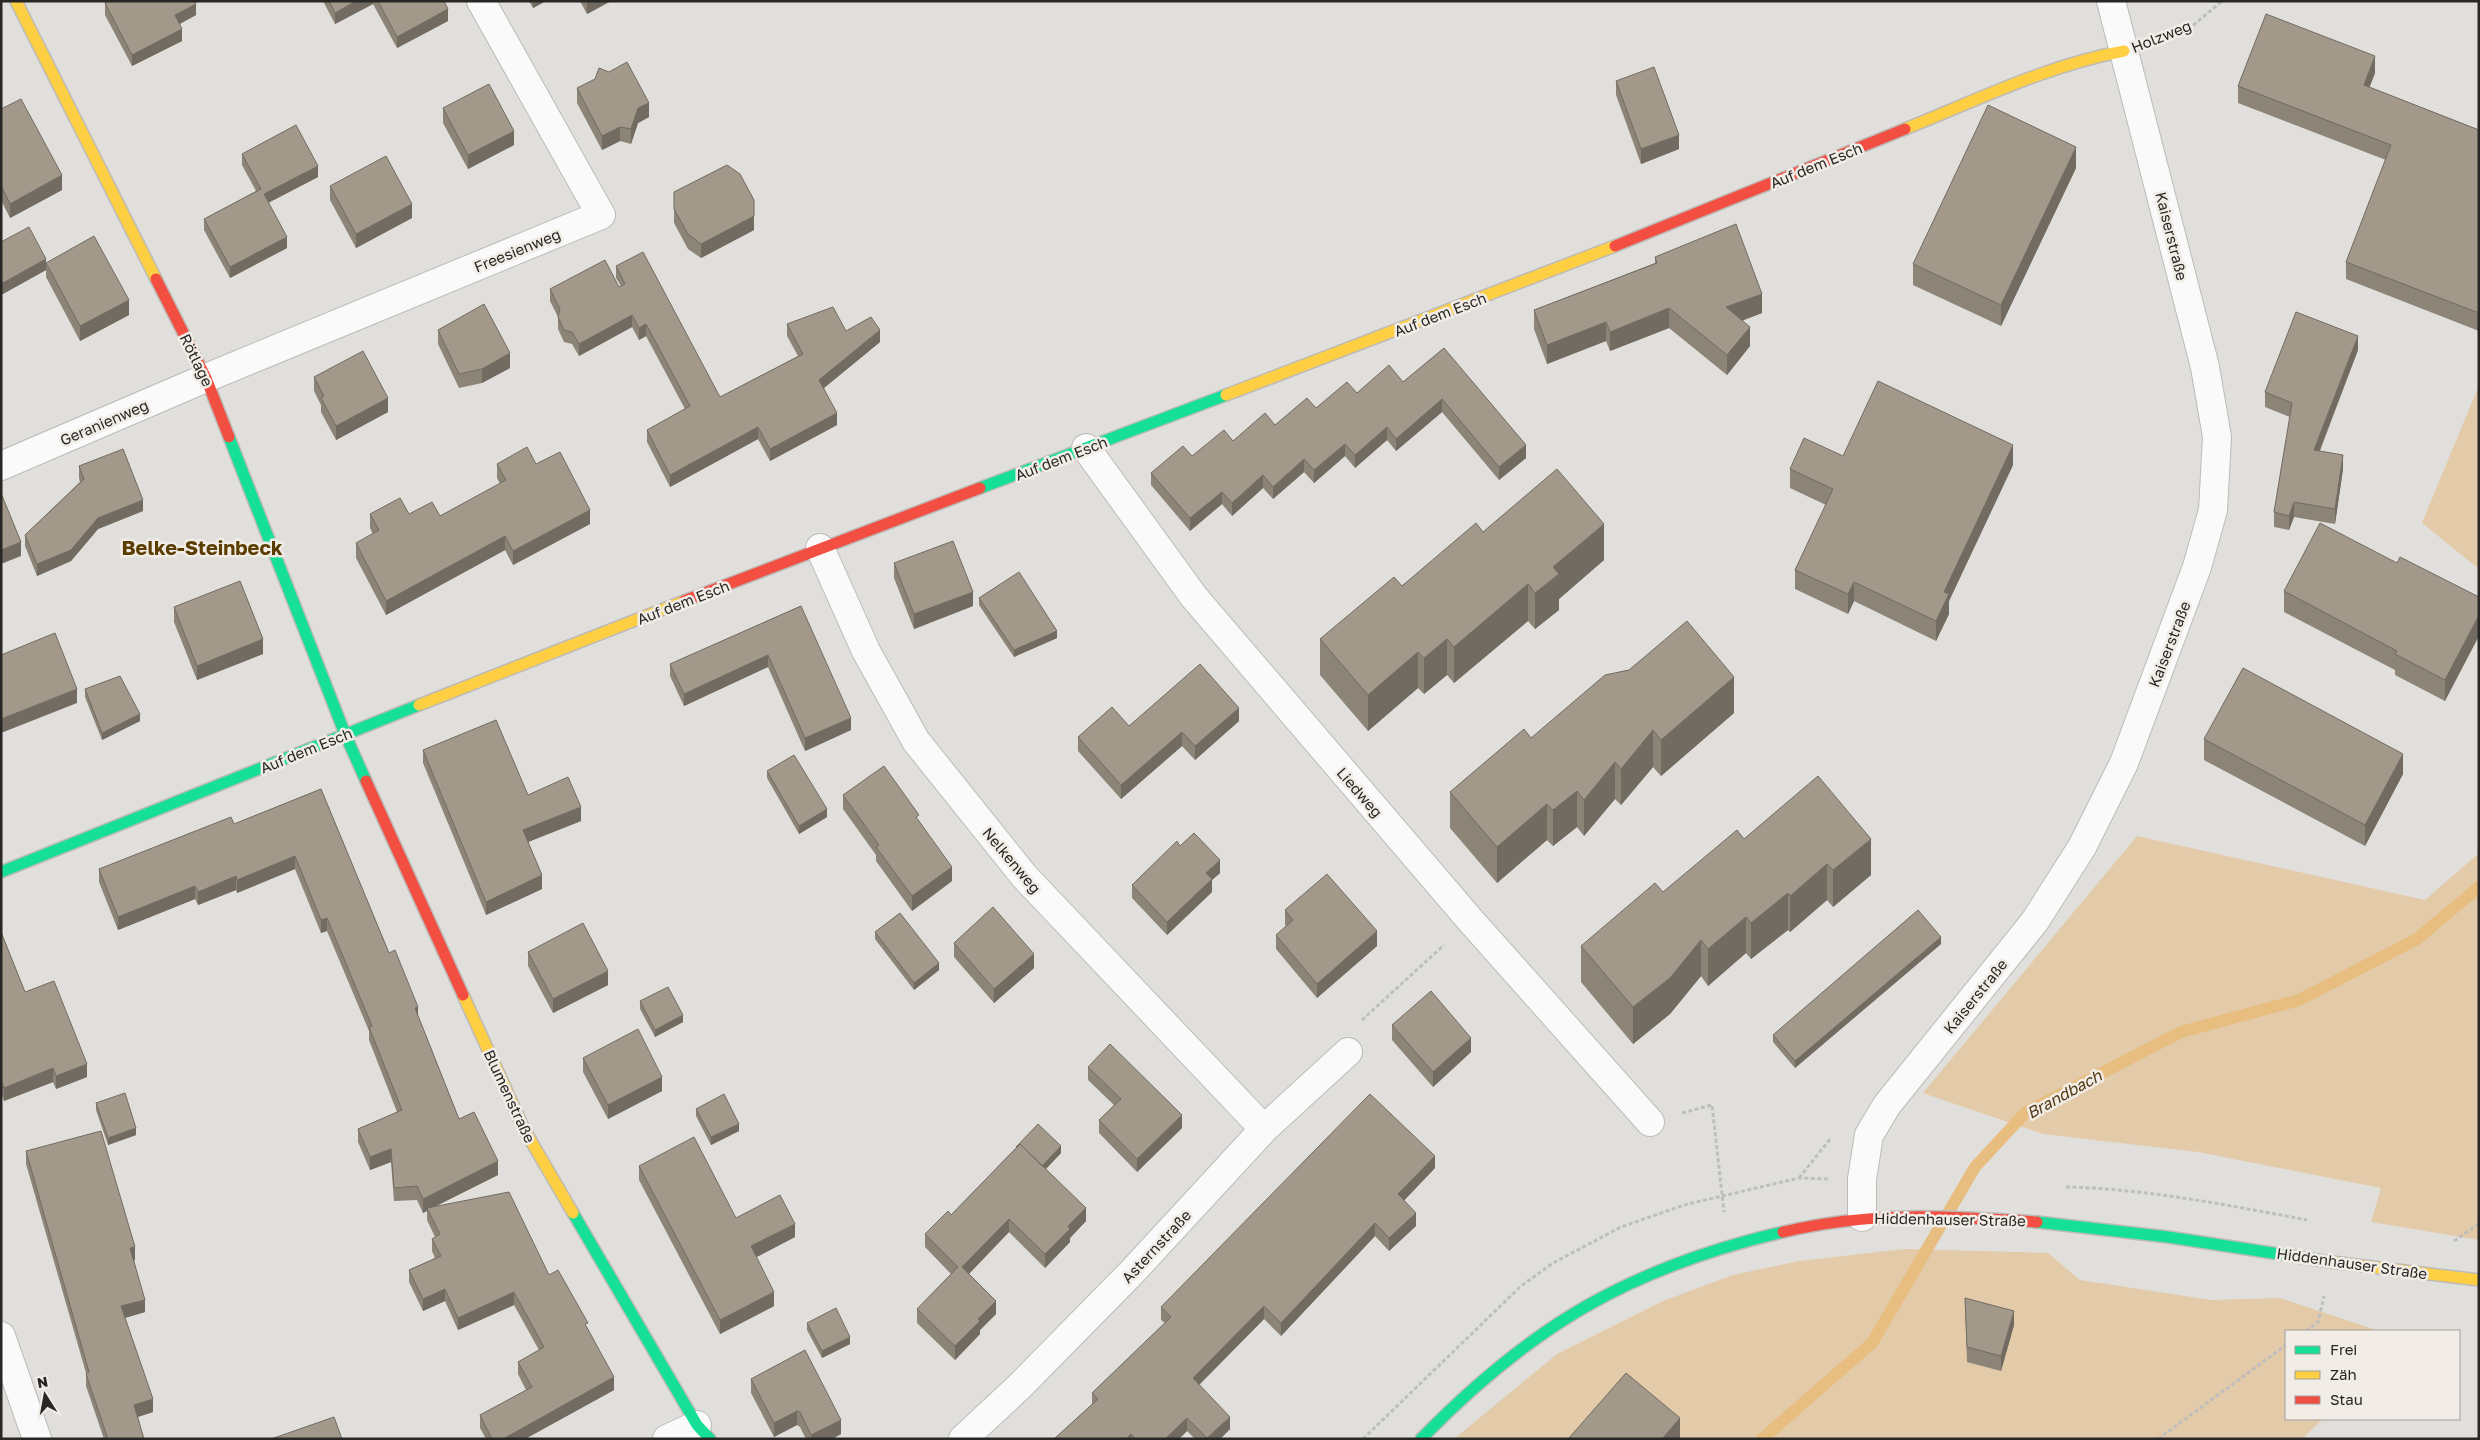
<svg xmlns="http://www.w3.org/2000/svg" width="2480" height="1440" viewBox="0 0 2480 1440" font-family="'Golos Text',sans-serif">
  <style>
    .green { fill: #e3caa8 }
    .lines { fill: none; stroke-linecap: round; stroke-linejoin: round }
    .stream { stroke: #e7bd80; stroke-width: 12 }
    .street-casing { stroke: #bdbbb8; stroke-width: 30 }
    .fast-casing { stroke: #bdbbb8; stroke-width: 14 }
    .slow-casing { stroke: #bdbbb8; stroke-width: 14 }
    .jam-casing { stroke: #bdbbb8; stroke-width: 14 }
    .path { stroke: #bebebd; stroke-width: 3; stroke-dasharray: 4 2.5; stroke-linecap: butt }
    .street { stroke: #fafafa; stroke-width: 28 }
    .fast { stroke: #16e098; stroke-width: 11 }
    .slow { stroke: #ffcf43; stroke-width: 11 }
    .jam { stroke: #f24e42; stroke-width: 11 }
    .wall { fill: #8b8477 }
    .shaded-wall { fill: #716b61 }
    .building { fill: #a2998a; stroke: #716b61 }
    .labels { text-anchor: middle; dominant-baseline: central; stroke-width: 5; stroke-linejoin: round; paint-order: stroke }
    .street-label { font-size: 15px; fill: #292725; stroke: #f1ece6 }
    .water-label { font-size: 16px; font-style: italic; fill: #503813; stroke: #f1ece6 }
    .district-label { font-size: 20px; font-weight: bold; fill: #5b3c01; stroke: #f1ece6 }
  </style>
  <rect width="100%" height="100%" fill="#e1dfdc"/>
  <path class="green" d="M2479,385V569L2422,523Z
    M2137,836L2425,900L2479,853V1240L2371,1222L2381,1188L2198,1152L2043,1134L1923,1093Z
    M1905,1249L2048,1253L2080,1280L2211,1300L2280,1298L2379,1331H2286V1419H2323L2302,1439H1454L1557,1354L1663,1301L1733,1275L1799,1261Z"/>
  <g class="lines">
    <path class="stream" d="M1762,1439L1872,1343L1975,1167L2026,1112L2181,1032L2299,1000L2417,939L2479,887"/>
    <g class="street-casing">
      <path id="street" d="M1086,448L1194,597L1471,921L1650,1122
        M1,466L206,378L601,215L481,1
        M820,548L866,651L916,741L1024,876L1264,1129
        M1862,1217V1179L1869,1135L1887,1105L2035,921L2082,847L2124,763L2197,567L2213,510L2217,437L2205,367L2111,1
        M1,1336L37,1439
        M667,1439L697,1425
        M963,1439L1020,1386L1133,1271L1264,1129L1348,1052"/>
    </g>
    <g class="fast-casing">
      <path id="fast" d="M229,437L345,734L366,781
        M980,488L1226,395
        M1,872L419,705
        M573,1213L697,1425L710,1439
        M2037,1222L2168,1237L2331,1262
        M1421,1439C1531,1326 1629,1268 1783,1232"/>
    </g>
    <g class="slow-casing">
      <path id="slow" d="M16,1L156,279
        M1905,129C1977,100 2048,65 2124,51
        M1226,395L1615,246
        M419,705L684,601
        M463,995L524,1129L573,1213
        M2331,1262L2479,1280"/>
    </g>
    <g class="jam-casing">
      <path id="jam" d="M1615,246L1905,129
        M156,279L206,378L229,437
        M684,601L980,488
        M366,781L463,995
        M1783,1232C1872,1211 1948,1216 2037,1222"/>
    </g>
    <path class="path" d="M2157,39L2190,28L2222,1
      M1362,1020L1444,945
      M1682,1113L1712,1105L1724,1212
      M1799,1178L1831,1138
      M2066,1187C2148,1189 2227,1205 2307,1220
      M2454,1241L2479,1224
      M2306,1331L2318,1322L2324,1296
      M1363,1439L1521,1286L1553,1263L1621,1227L1684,1205L1799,1178L1828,1179
      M2158,1439L2286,1345"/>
    <use href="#street" class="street"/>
    <use href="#fast" class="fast"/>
    <use href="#slow" class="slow"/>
    <use href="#jam" class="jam"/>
  </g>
  <path class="wall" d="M323,1H444L448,21L397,48L373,4L335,24Z
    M529,1H546L533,8Z
    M580,1H611L587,14Z
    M105,3L196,15L180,24L182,41L132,66L105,15Z
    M2375,73L2369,87L2479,130V331L2346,279V262L2386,160L2238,103V86Z
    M1616,81L1679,149L1641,164L1616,95Z
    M577,88L649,117L638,123L631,144L620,141L602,150L577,103Z
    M443,108L514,145L468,169L443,123Z
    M1,109L62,190L10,218L1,200Z
    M242,154L318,177L268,203L287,248L230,278L204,230V219L256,191L242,165Z
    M2076,168L2001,326L1913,285V264Z
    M330,186L412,218L356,248L330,200Z
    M674,192L754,230L701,258L688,249L674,223Z
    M1,242L46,263L129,315L80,341L46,277V270L1,295Z
    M1655,257L1762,313L1743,320L1750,346L1727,375L1669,328L1610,351L1606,341L1547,364L1534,329V310L1655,263Z
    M616,266L720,397L798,356L787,336V324L846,331L880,342L824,388L837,425L770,461L758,439L670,487L647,442V430L685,409L646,336L639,340L632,327L579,356L572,344L564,342L558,329V317L550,301V289L619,287L621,286L616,278Z
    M438,330L510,368L482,383L459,388L438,344Z
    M1444,348L1526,458L1499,480L1442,412L1396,451L1387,440L1355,468L1345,456L1314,483L1304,472L1273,499L1263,488L1232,516L1222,504L1190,531L1151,485V473L1357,393L1403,382Z
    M2358,350L2320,451L2343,469L2335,524L2294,517L2289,530L2274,527V512L2290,417L2265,407V392Z
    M314,377L388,412L336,440L321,412V405L314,391Z
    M1843,456L2013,465L1949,601V614L1936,641L1854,601L1848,614L1795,589V570L1826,505L1790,488V469Z
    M497,464H536L590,524L513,565L505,550L386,615L356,558V543L373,534L370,528V514H409L440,516L500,484L497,478Z
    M79,466L143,511L98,529L71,561L37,576L25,546V535L80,482L79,478Z
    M1483,532L1604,560L1559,599V610L1535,629L1528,621L1454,683L1447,675L1424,694L1418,688L1368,731L1320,675V639Z
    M894,563L973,606L914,629L894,578Z
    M2397,563L2479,597L2445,701L2395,675V670L2284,612V591Z
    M979,598L1057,638L1014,657L979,605Z
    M801,606L851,730L805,751L768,667L684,706L670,676V664Z
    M174,607L263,654L197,680L174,622Z
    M85,689L140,721L102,740L85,697Z
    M1734,713L1661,776L1653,767L1621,805L1615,799L1584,836L1577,827L1553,846L1547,840L1497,883L1450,828V792L1531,738Z
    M1239,721L1195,760L1182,746L1121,799L1078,751V737L1129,726Z
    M2204,739L2403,774L2365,846L2204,760Z
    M423,750L528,795L581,821L528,842L542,889L486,915L423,763Z
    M767,771L827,817L799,834L767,778Z
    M321,789L389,953L418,1016L459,1119L498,1175L436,1206L549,1275L588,1330L614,1390L525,1439H486L480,1428V1415L526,1390L518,1374V1362L539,1350L514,1305L458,1330L445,1301L423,1311L409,1282V1270L435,1258L432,1251V1239L435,1237L427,1220V1211L423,1213L417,1200L394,1201L391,1162L370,1170L358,1142V1129L397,1112L369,1040V1031L327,931L321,933L295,869L237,893L236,890L198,905L195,899L118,930L99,882V869L234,824Z
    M843,795L919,821L952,881L912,911L876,861V855L843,809Z
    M1744,839L1871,875L1833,907L1827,900L1790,932L1788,930L1751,959L1746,953L1708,986L1701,976L1670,1014L1633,1044L1581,982V946Z
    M1180,846L1220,873L1212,880V892L1167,935L1132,898V885Z
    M1285,910L1377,946L1317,998L1276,949V935L1286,926L1285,925Z
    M1,932L25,992L87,1077L56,1089L53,1082L4,1101L1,1093Z
    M875,932L939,970L914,990L875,939Z
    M954,943L1034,968L994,1003L954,957Z
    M1941,944L1795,1068L1773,1042V1035Z
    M528,952L608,985L553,1013L528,966Z
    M640,1001L683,1022L655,1037L640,1009Z
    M1392,1025L1471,1052L1433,1087L1392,1040Z
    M583,1058L662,1091L608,1119L583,1072Z
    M1088,1067L1182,1128L1137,1172L1099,1133V1120L1114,1105L1088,1080Z
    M96,1103L136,1135L108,1145L96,1110Z
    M696,1109L739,1131L711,1145L696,1116Z
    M1016,1147L1061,1153L1046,1169L1086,1221L1070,1238V1242L1045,1268L1009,1232L969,1274L996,1314L980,1330V1334L955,1360L917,1323V1309L951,1274L925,1247V1234L951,1215L1016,1148Z
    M26,1151L135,1260H134L145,1312L125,1318L153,1412L138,1417L144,1439H104L86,1386V1373L26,1164Z
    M639,1166L736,1218L795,1237L756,1257L774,1306L720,1334L639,1180Z
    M1435,1168L1404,1200L1416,1226L1389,1251L1375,1236L1281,1336L1264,1319L1199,1385L1230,1429L1220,1439H1195L1187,1431L1179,1439H1054L1092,1404V1393L1165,1323L1161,1320V1307Z
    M1965,1298L2014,1325L2001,1371L1967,1362Z
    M807,1323L850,1344L822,1358L807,1330Z
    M751,1379L841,1434L832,1439H806L800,1427L797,1425L774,1437L751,1393Z"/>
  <path class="shaded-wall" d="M356,1H373V4L335,24V13Z
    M533,1H546L533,8Z
    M587,1H611L587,14Z
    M196,4V15L175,26V15Z
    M448,9V21L397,48V37Z
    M182,29V41L132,66V55Z
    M2375,56V73L2364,102V85Z
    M649,103V117L638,123L631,144V129L638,108Z
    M620,127V141L602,150V136Z
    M514,131V145L468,169V155Z
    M1679,135V149L1641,164V149Z
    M2076,147V168L2001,326V305Z
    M318,166V177L264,205V194Z
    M62,175V190L10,218V204Z
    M412,204V218L356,248V234Z
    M754,216V230L701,258V244Z
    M287,237V248L230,278V267Z
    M46,259V270L1,295V284Z
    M1762,294V313L1726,327V307Z
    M129,300V315L80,341V326Z
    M1669,308V328L1610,351V332Z
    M632,315V327L579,356V344Z
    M1606,322V341L1547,364V345Z
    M646,324V336L639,340V328Z
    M1750,327V346L1727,375V355Z
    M880,330V342L819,392V380Z
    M2358,336V350L2314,464V450Z
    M510,353V368L482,383V369Z
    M388,398V412L336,440V426Z
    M1442,399V412L1396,451V439Z
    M837,413V425L770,461V449Z
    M758,427V439L670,487V475Z
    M1387,427V440L1355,468V455Z
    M1345,444V456L1314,483V470Z
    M1526,445V458L1499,480V467Z
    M2013,445V465L1949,601V614L1936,641V621L1944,592Z
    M2343,455V469L2335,524V509Z
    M1304,459V472L1273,499V487Z
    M1263,475V488L1232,516V503Z
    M1222,492V504L1190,531V518Z
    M143,500V511L98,529L71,561L37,576V564L98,518Z
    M2294,502V517L2289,530V516Z
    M590,510V524L513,565V551Z
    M1604,524V560L1559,599V610L1535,629V593L1553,567Z
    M505,536V550L386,615V601Z
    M21,542V556L1,564V550Z
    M1854,582V601L1848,614V594Z
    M1528,584V621L1454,683V647Z
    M973,592V606L914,629V614Z
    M2479,615V636L2445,701V680Z
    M1057,631V638L1014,657V650Z
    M263,639V654L197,680V666Z
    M1447,639V675L1424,694V658Z
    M1418,652V688L1368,731V695Z
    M768,655V667L684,706V694Z
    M1734,677V713L1661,776V740Z
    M77,689V703L1,733V719Z
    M1239,708V721L1195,760V746Z
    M140,714V721L102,740V733Z
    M851,718V730L805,751V738Z
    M1653,730V767L1621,805V769Z
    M1182,732V746L1121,799V785Z
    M2403,754V774L2365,846V825Z
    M1615,762V799L1584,836V800Z
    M1577,791V827L1553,846V810Z
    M1547,804V840L1497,883V847Z
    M581,807V821L523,844V830Z
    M827,809V817L799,834V826Z
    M1871,839V875L1833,907V870Z
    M295,856V869L237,893V880Z
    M1220,860V873L1212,880V892L1167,935V922L1206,873Z
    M1827,864V900L1790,932V896Z
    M952,867V881L912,911V896Z
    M542,875V889L486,915V902Z
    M236,876V890L198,905V892Z
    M195,886V899L118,930V917Z
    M1788,893V930L1751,959V923Z
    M1746,917V953L1708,986V949Z
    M327,918V931L321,933V920Z
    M1377,931V946L1317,998V984Z
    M1941,937V944L1795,1068V1061Z
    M1701,940V976L1670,1014L1633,1044V1007Z
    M1034,954V968L994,1003V989Z
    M939,963V970L914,990V983Z
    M608,971V985L553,1013V999Z
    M418,1007V1020L415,1008Z
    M683,1015V1022L655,1037V1030Z
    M1471,1038V1052L1433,1087V1072Z
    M87,1064V1077L56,1089V1076Z
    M53,1068V1082L4,1101V1088Z
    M662,1077V1091L608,1119V1105Z
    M1182,1115V1128L1137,1172V1159Z
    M739,1124V1131L711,1145V1137Z
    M136,1128V1135L108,1145V1138Z
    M1061,1146V1153L1039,1176V1169Z
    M391,1149V1162L370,1170V1157Z
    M1435,1156V1168L1398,1207V1194Z
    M498,1161V1175L428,1210L427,1208V1211L423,1213V1199Z
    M1086,1208V1221L1070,1238V1242L1045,1268V1254L1068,1226Z
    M1416,1213V1226L1389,1251V1238Z
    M1009,1219V1232L962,1281V1267Z
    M1375,1223V1236L1281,1336V1323Z
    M795,1224V1237L751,1260V1246Z
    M135,1247V1260L130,1261V1248Z
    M445,1289V1301L423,1311V1299Z
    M514,1292V1305L458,1330V1318Z
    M774,1292V1306L720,1334V1320Z
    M145,1300V1312L121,1319V1306Z
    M996,1301V1314L980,1330V1334L955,1360V1346L978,1319Z
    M1264,1306V1319L1193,1391V1378Z
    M2014,1311V1325L2001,1371V1356Z
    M850,1337V1344L822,1358V1351Z
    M614,1377V1390L525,1439H503Z
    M153,1399V1412L134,1418V1405Z
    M797,1411V1425L774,1437V1423Z
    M1230,1417V1429L1220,1439H1207Z
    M1187,1418V1431L1179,1439H1165Z
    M1680,1418V1439H1662Z
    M841,1420V1434L832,1439H811V1435Z
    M1131,1434V1439H1126Z"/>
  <path class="building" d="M109,1H195L196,4L175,15L182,29L132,55L105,3Z
    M329,1H356L335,13Z
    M378,1H444L448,9L397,37Z
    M2266,14L2375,56L2364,85L2479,130V313L2346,262L2391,145L2238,86Z
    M627,62L649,103L638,108L631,129L620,127L602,136L577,88L595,79L599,68L609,72Z
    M1654,67L1679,135L1641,149L1616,81Z
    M489,84L514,131L468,155L443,108Z
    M21,99L62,175L10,204L1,185V109Z
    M1988,105L2076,147L2001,305L1913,264Z
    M296,125L318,166L264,194L287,237L230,267L204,219L261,189L242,154Z
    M386,156L412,204L356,234L330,186Z
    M727,165L740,174L754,200V216L701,244L688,234L674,209V192Z
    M1736,224L1762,294L1726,307L1750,327L1727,355L1669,308L1610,332L1606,322L1547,345L1534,310L1657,263L1655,257Z
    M29,227L46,259L1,284V242Z
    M94,236L129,300L80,326L46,263Z
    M643,252L720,397L803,354L787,324L833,307L846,331L871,317L880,330L819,380L837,413L770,449L758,427L670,475L647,430L690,406L646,324L639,328L632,315L579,344L572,332L564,330L558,317L560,309L550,289L605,260L619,287L625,284L616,266Z
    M484,304L510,353L482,369L459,374L438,330Z
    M2296,312L2358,336L2314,450L2343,455L2335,509L2294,502L2289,516L2274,512L2292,403L2265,392Z
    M1444,348L1526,445L1499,467L1442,399L1396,439L1387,427L1355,455L1345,444L1314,470L1304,459L1273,487L1263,475L1232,503L1222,492L1190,518L1151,473L1183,446L1192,456L1224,430L1233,441L1265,413L1275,425L1307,398L1316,408L1347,382L1357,393L1389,365L1403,382Z
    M363,351L388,398L336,426L321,398L324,396L314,377Z
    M1878,381L2013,445L1944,592L1949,594L1936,621L1854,582L1848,594L1795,570L1833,489L1790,469L1804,438L1843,456Z
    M527,447L536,464L560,452L590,510L513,551L505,536L386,601L356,543L379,530L370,514L400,498L409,514L432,502L440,516L506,480L497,464Z
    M123,449L143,500L98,518L71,550L37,564L25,535L84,479L79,466Z
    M1557,469L1604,524L1553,567L1559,574L1535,593L1528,584L1454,647L1447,639L1424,658L1418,652L1368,695L1320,639L1394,577L1402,586L1476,523L1483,532Z
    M1,493L21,542L1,550Z
    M2320,523L2397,563L2400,557L2479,597V615L2445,680L2395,654L2397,651L2284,591Z
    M953,541L973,592L914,614L894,563Z
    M1019,572L1057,631L1014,650L979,598Z
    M240,581L263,639L197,666L174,607Z
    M801,606L851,718L805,738L768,655L684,694L670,664Z
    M1687,621L1734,677L1661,740L1653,730L1621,769L1615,762L1584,800L1577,791L1553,810L1547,804L1497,847L1450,792L1524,729L1531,738L1605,675L1629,670Z
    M55,633L77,689L1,719V655Z
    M1200,664L1239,708L1195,746L1182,732L1121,785L1078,737L1112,707L1129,726Z
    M2243,668L2403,754L2365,825L2204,739Z
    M120,676L140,714L102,733L85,689Z
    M496,720L528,795L568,777L581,807L523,830L542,875L486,902L423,750Z
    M794,755L827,809L799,826L767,771Z
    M884,766L919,815L916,817L952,867L912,896L876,847L879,845L843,795Z
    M1818,776L1871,839L1833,870L1827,864L1790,896L1788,893L1751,923L1746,917L1708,949L1701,940L1670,978L1633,1007L1581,946L1655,883L1663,892L1737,830L1744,839Z
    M321,789L389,953L395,950L418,1007L415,1008L459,1119L474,1112L498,1161L423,1199L417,1186L394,1188L391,1149L370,1157L358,1129L402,1110L369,1027L372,1026L327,918L321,920L295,856L237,880L236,876L198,892L195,886L118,917L99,869L231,817L234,824Z
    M1194,833L1220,860L1206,873L1212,879L1167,922L1132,885L1177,841L1180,846Z
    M1327,874L1377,931L1317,984L1276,935L1293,920L1285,910Z
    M993,907L1034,954L994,989L954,943Z
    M1918,910L1941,937L1795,1061L1773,1035Z
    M900,913L939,963L914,983L875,932Z
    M583,923L608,971L553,999L528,952Z
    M1,932L25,992L54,981L87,1064L56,1076L53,1068L4,1088L1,1080Z
    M668,987L683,1015L655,1030L640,1001Z
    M1431,991L1471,1038L1433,1072L1392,1025Z
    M638,1029L662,1077L608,1105L583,1058Z
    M1110,1044L1182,1115L1137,1159L1099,1120L1121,1099L1088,1067Z
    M125,1093L136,1128L108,1138L96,1103Z
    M724,1094L739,1124L711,1137L696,1109Z
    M1370,1094L1435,1156L1398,1194L1416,1213L1389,1238L1375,1223L1281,1323L1264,1306L1193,1378L1230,1417L1207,1438L1187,1418L1165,1439H1136L1131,1434L1126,1439H1054L1098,1399L1092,1393L1171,1317L1161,1307Z
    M1038,1124L1061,1146L1042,1166L1020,1144L1017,1147H1016Z
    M101,1131L135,1247L130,1248L145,1300L121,1306L153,1399L134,1405L144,1439H108L86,1374L89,1372L26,1151Z
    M694,1137L736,1218L780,1195L795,1224L751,1246L774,1292L720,1320L639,1166Z
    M1020,1144L1086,1208L1068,1226L1070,1229L1045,1254L1009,1219L962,1267L996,1301L978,1319L980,1321L955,1346L917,1309L958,1267L925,1234L948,1211L951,1215Z
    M509,1192L549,1275L558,1270L588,1323L585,1324L614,1377L503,1439H492L480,1415L532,1387L518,1362L544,1347L514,1292L458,1318L445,1289L423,1299L409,1270L441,1256L432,1239L440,1234L427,1208Z
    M1965,1298L2014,1311L2001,1356L1967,1347Z
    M836,1308L850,1337L822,1351L807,1323Z
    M805,1350L841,1420L811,1435L800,1412L797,1411L774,1423L751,1379Z
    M1626,1373L1680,1418L1662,1439H1569V1438Z
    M334,1417L342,1439H271Z"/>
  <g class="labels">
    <g class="street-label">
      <text transform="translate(2161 36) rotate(-22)">Holzweg</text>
      <text transform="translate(1816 165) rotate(-22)">Auf dem Esch</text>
      <text transform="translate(2172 236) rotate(76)">Kaiserstraße</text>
      <text transform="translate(517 250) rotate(-22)">Freesienweg</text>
      <text transform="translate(1440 314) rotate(-21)">Auf dem Esch</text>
      <text transform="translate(197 360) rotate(64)">Rötlage</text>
      <text transform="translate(104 422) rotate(-23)">Geranienweg</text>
      <text transform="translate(1061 458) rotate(-21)">Auf dem Esch</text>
      <text transform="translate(683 602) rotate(-21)">Auf dem Esch</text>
      <text transform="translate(2169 644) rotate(-69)">Kaiserstraße</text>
      <text transform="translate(306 750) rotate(-22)">Auf dem Esch</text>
      <text transform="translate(1360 792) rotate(49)">Liedweg</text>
      <text transform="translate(1012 860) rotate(50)">Nelkenweg</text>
      <text transform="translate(1975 996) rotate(-51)">Kaiserstraße</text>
      <text transform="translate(510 1096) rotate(65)">Blumenstraße</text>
      <text transform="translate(1950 1219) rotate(1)">Hiddenhauser Straße</text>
      <text transform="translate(1156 1246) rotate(-47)">Asternstraße</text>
      <text transform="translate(2352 1263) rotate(8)">Hiddenhauser Straße</text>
    </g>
    <g class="water-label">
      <text transform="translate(2064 1094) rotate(-29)">Brandbach</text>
    </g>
    <g class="district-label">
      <text x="202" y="547">Belke-Steinbeck</text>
    </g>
  </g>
  <rect width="2480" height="1440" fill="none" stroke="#292725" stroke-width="5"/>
  <rect x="2285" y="1330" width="175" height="90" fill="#f1ece6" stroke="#a19d99"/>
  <rect x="2295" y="1346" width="25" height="8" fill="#16e098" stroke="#a19d99"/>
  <text x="2330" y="1355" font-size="15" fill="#292725">Frei</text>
  <rect x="2295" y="1371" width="25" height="8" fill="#ffcf43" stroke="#a19d99"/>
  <text x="2330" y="1380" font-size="15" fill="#292725">Zäh</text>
  <rect x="2295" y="1396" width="25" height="8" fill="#f24e42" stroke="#a19d99"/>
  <text x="2330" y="1405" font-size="15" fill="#292725">Stau</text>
  <g transform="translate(45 1395) rotate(349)" stroke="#f1ece6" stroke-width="4" paint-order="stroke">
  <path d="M0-4L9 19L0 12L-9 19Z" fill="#292725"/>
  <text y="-8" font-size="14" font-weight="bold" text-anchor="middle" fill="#292725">N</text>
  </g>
</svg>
